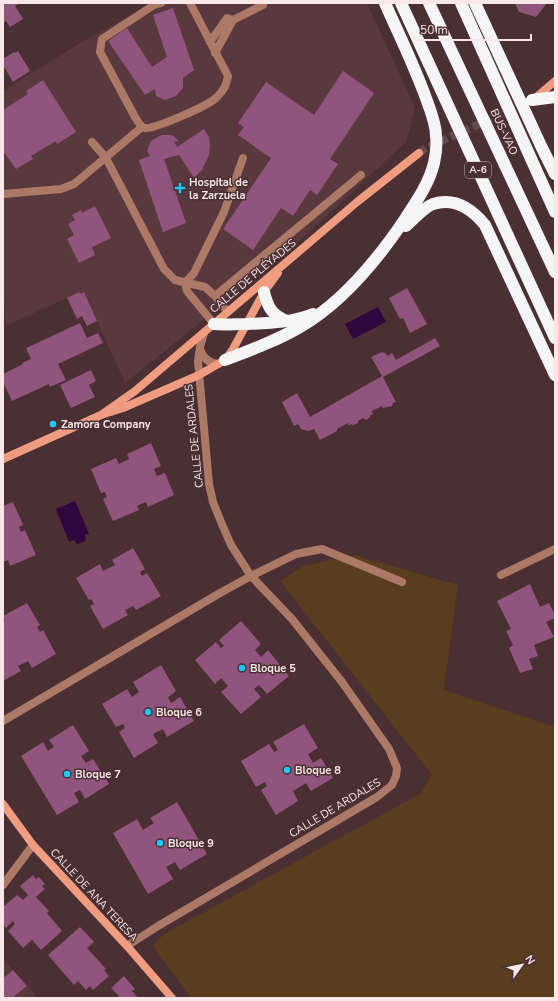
<svg xmlns="http://www.w3.org/2000/svg" width="558" height="1001" viewBox="0 0 558 1001" font-family="'Nunito Sans',sans-serif">
  <style>
    .built { fill: #5a393e }
    .green { fill: #583d1e }
    .water { fill: #2c083e }
    .building { fill: #91547d }
    .lines { fill: none; stroke-linecap: round; stroke-linejoin: round }
    .secondary-tunnel { stroke: #644b4e; stroke-width: 8; stroke-dasharray: 8 4; stroke-linecap: butt }
    .lane { stroke: #ad7967; stroke-width: 8 }
    .street { stroke: #ad7967; stroke-width: 8 }
    .secondary { stroke: #ef9c80; stroke-width: 8 }
    .highway { stroke: #f5f5f5; stroke-width: 12 }
    .poi-dot { fill: #19cafc; stroke: #4a2f33; stroke-width: 1.5 }
    .labels { text-anchor: middle; dominant-baseline: central; stroke-width: 3; stroke-linejoin: round; paint-order: stroke }
    .shield { fill: #4a2f33; stroke: #c4b0b2; stroke-width: 1 }
    .shield-label { font-size: 10px; font-weight: bold; fill: #f9e7e9 }
    .street-label { font-size: 11px; fill: #f9e7e9; stroke: #4a2f33 }
    .poi-label { font-size: 11px; font-weight: bold; fill: #f9e7e9; stroke: #4a2f33; text-anchor: start }
  </style>
  <rect width="100%" height="100%" fill="#4a2f33"/>
  <path class="built" d="M152,3H367L415,108L406,142L307,234L220,303L208,316L125,383L84,292L81,294L79,292L6,326L4,298H3V91L80,43Z
    M3,959L27,986L38,998H3Z"/>
  <path class="green" d="M354,555L458,585L444,690L555,727V998H192L159,955L153,945L164,934L420,794L432,775L280,581L303,566Z"/>
  <path class="water" d="M378,307L386,322L353,339L345,324Z
    M75,501L89,534L85,535L86,538L85,541L78,544L76,543L74,540L69,542L56,509Z"/>
  <path class="building" d="M3,3H20L15,6L23,19L10,27L6,21L3,22Z
    M515,3H547L536,17L519,12Z
    M173,8L194,70L183,78V88L176,96L165,100L156,96L155,89L145,95L108,41L127,28L152,67L167,57L153,15Z
    M18,51L30,71L13,82L3,65V59L14,52L15,53Z
    M343,71L374,93L330,159L338,164L317,195L310,190L293,216L281,208L253,250L223,229L271,158L238,135L244,127L238,123L266,82L314,115Z
    M43,80L76,132L57,144L56,141L31,156L33,159L16,169L3,151V110L28,94L26,91Z
    M204,129L209,137L210,146L209,155L202,170L194,178L179,155L164,159L186,223L163,232L139,160L150,156L147,151L151,141L162,135H172L179,141L174,142L177,147Z
    M95,206L111,238L92,247L95,255L79,263L67,239L74,235L68,224L75,220L72,215L81,210L82,213Z
    M407,288L427,324L410,333L403,318L400,319L389,298Z
    M79,292L81,294L84,292L97,321L87,326L82,316L77,319L67,298Z
    M80,323L87,338L98,333L103,343L58,364L66,380L50,387L49,384L12,401L3,382V374L23,364L22,363L31,359L26,348Z
    M435,338L440,346L383,377L396,402L393,403L392,406L383,408L382,406L372,411L373,414L370,415V417L366,420L363,418L358,421V423L353,425L351,424L349,426L348,423L337,429V431L320,440L314,429L308,431L301,429L298,424L294,426L282,402L297,393L310,417L382,376L371,357L382,352L385,353L388,356L392,353L396,360Z
    M91,370L96,381L89,385L95,397L71,408L60,385Z
    M151,443L161,466L154,469L157,476L165,473L174,495L148,507L146,502L137,506L139,510L113,521L103,499L107,497L105,492L101,493L91,469L116,458L119,464L129,459L127,454Z
    M13,502L23,525L19,527L21,532L25,530L36,555L10,566L8,560L3,562V506Z
    M133,548L145,569L140,572L142,576L147,573L161,596L136,610L133,606L125,610L128,615L103,629L90,606L94,604L91,599L89,600L76,578L100,564L103,571L115,565L112,560Z
    M530,584L540,607L549,603L555,615V618L546,622L554,637L534,645L538,656L529,659L533,669L520,673L509,648L513,645L506,631L511,629L497,601Z
    M27,603L40,625L37,627L40,632L43,630L56,654L32,668L28,661L18,666L21,671L3,681V622L5,621L3,616Z
    M241,621L261,644L255,650L261,657L268,650L289,676L267,694L259,685L254,689L261,697L241,714L221,692L228,686L221,678L215,684L195,660L216,642L221,648L224,646L219,640Z
    M161,665L176,691L168,697L171,703L180,697L194,721L167,737L163,729L153,734L158,743L134,758L119,732L125,728L123,724L116,727L102,704L127,689L132,697L139,692L133,682Z
    M304,724L318,748L308,754L313,763L321,758L333,778L311,791L306,783L293,791L298,801L276,815L261,790L267,786L265,782L256,787L241,761L269,744L274,752L278,750L273,742Z
    M73,725L89,751L81,756L86,763L93,759L109,784L85,799L80,790L74,793L79,802L57,815L21,756L43,742L48,751L54,747L49,740Z
    M177,802L207,854L180,870L175,862L166,867L173,879L148,894L113,833L137,819L143,830L154,823L150,818Z
    M33,875L36,879L39,877L45,884L42,886L45,889L36,897L49,911L47,913L62,931L41,950L32,940L23,948L8,931L15,924L13,921L6,928L3,924V907L17,895L23,900L28,895L20,886Z
    M80,927L94,942L87,948L106,969L104,970L109,976L93,990L90,986L86,990L78,981L74,985L48,955Z
    M13,970L27,986L12,998H3V975L5,977Z
    M124,976L135,989L132,991L138,998H117L119,996L111,988Z"/>
  <g class="lines">
    <path class="secondary-tunnel" d="M419,153L426,148L526,103"/>
    <path class="lane" d="M161,3L154,5L102,39L100,52L135,117C138,121 140,127 145,128C155,129 210,105 217,97C224,90 226,86 228,76L190,3
      M210,42L227,18L233,20
      M215,53L233,20L263,5
      M92,142L106,158L164,269L175,280L205,287L215,296L228,312
      M3,194L61,189L74,184L142,127
      M185,283L194,273L224,212L243,158
      M185,283L187,291L214,324
      M215,296L361,175
      M501,575L555,549
      M251,576L296,554L322,549L402,582"/>
    <path class="street" d="M200,349C203,359 209,363 218,364
      M3,721L220,593L251,576
      M3,885L33,845
      M127,946L158,926L377,797L392,785L396,776L397,768L389,749L342,682L292,619L251,576L231,545L221,522L213,502L209,484L198,361L200,347L204,333"/>
    <path class="secondary" d="M533,100L555,81
      M101,415L135,391L357,202L419,153
      M3,459L101,415L123,408L199,375L225,360L233,349L264,292L278,273
      M3,804L33,845L127,946L172,998"/>
    <path class="highway" d="M401,3L555,338
      M429,3L555,272
      M461,3L555,212
      M475,3L542,148L555,174
      M532,100L555,97
      M406,226C414,219 423,208 433,204C455,197 472,209 485,225L555,375
      M264,292C268,308 272,315 287,321
      M214,324C224,325 235,324 245,324C268,323 291,323 313,314
      M225,360C251,350 276,341 300,327C342,303 378,259 405,219C416,202 429,184 434,163C436,154 437,144 436,136C436,124 431,112 427,101C415,67 399,35 385,3"/>
  </g>
  <g class="poi-dot">
    <path d="M178 182h4v4h4v4h-4v4h-4v-4h-4v-4h4z"/>
    <circle cx="53" cy="424" r="4"/>
    <circle cx="242" cy="668" r="4"/>
    <circle cx="148" cy="712" r="4"/>
    <circle cx="287" cy="770" r="4"/>
    <circle cx="67" cy="774" r="4"/>
    <circle cx="160" cy="843" r="4"/>
  </g>
  <g class="labels">
    <rect class="shield" x="465" y="162" width="26" height="16" rx="3"/>
    <g class="shield-label">
      <text x="478" y="170">A-6</text>
    </g>
    <g class="street-label">
      <text transform="translate(504 132) rotate(65)">BUS-VAO</text>
      <text transform="translate(253 276) rotate(-40)">CALLE DE PLÉYADES</text>
      <text transform="translate(194 436) rotate(-96)">CALLE DE ARDALES</text>
      <text transform="translate(335 808) rotate(-31)">CALLE DE ARDALES</text>
      <text transform="translate(94 895) rotate(47)">CALLE DE ANA TERESA</text>
    </g>
    <g class="poi-label">
      <text x="189" y="182">Hospital de<tspan x="189" dy="13">la Zarzuela</tspan></text>
      <text x="61" y="424">Zamora Company</text>
      <text x="250" y="668">Bloque 5</text>
      <text x="156" y="712">Bloque 6</text>
      <text x="295" y="770">Bloque 8</text>
      <text x="75" y="774">Bloque 7</text>
      <text x="168" y="843">Bloque 9</text>
    </g>
  </g>
  <rect width="558" height="1001" fill="none" stroke="#f9e7e9" stroke-width="8"/>
  <g transform="translate(522 965) rotate(57)" stroke="#4a2f33" stroke-width="3" paint-order="stroke">
  <path d="M0-3L7 15L0 10L-7 15Z" fill="#f9e7e9"/>
  <text y="-6" font-size="11" font-weight="bold" text-anchor="middle" fill="#f9e7e9">N</text>
  </g>
  <path d="M414 34v6h117v-6" fill="none" stroke="#f9e7e9" stroke-width="2"/>
  <text x="420" y="34" font-size="12" fill="#f9e7e9" stroke="#4a2f33" stroke-width="3" paint-order="stroke">50 m</text>
</svg>
